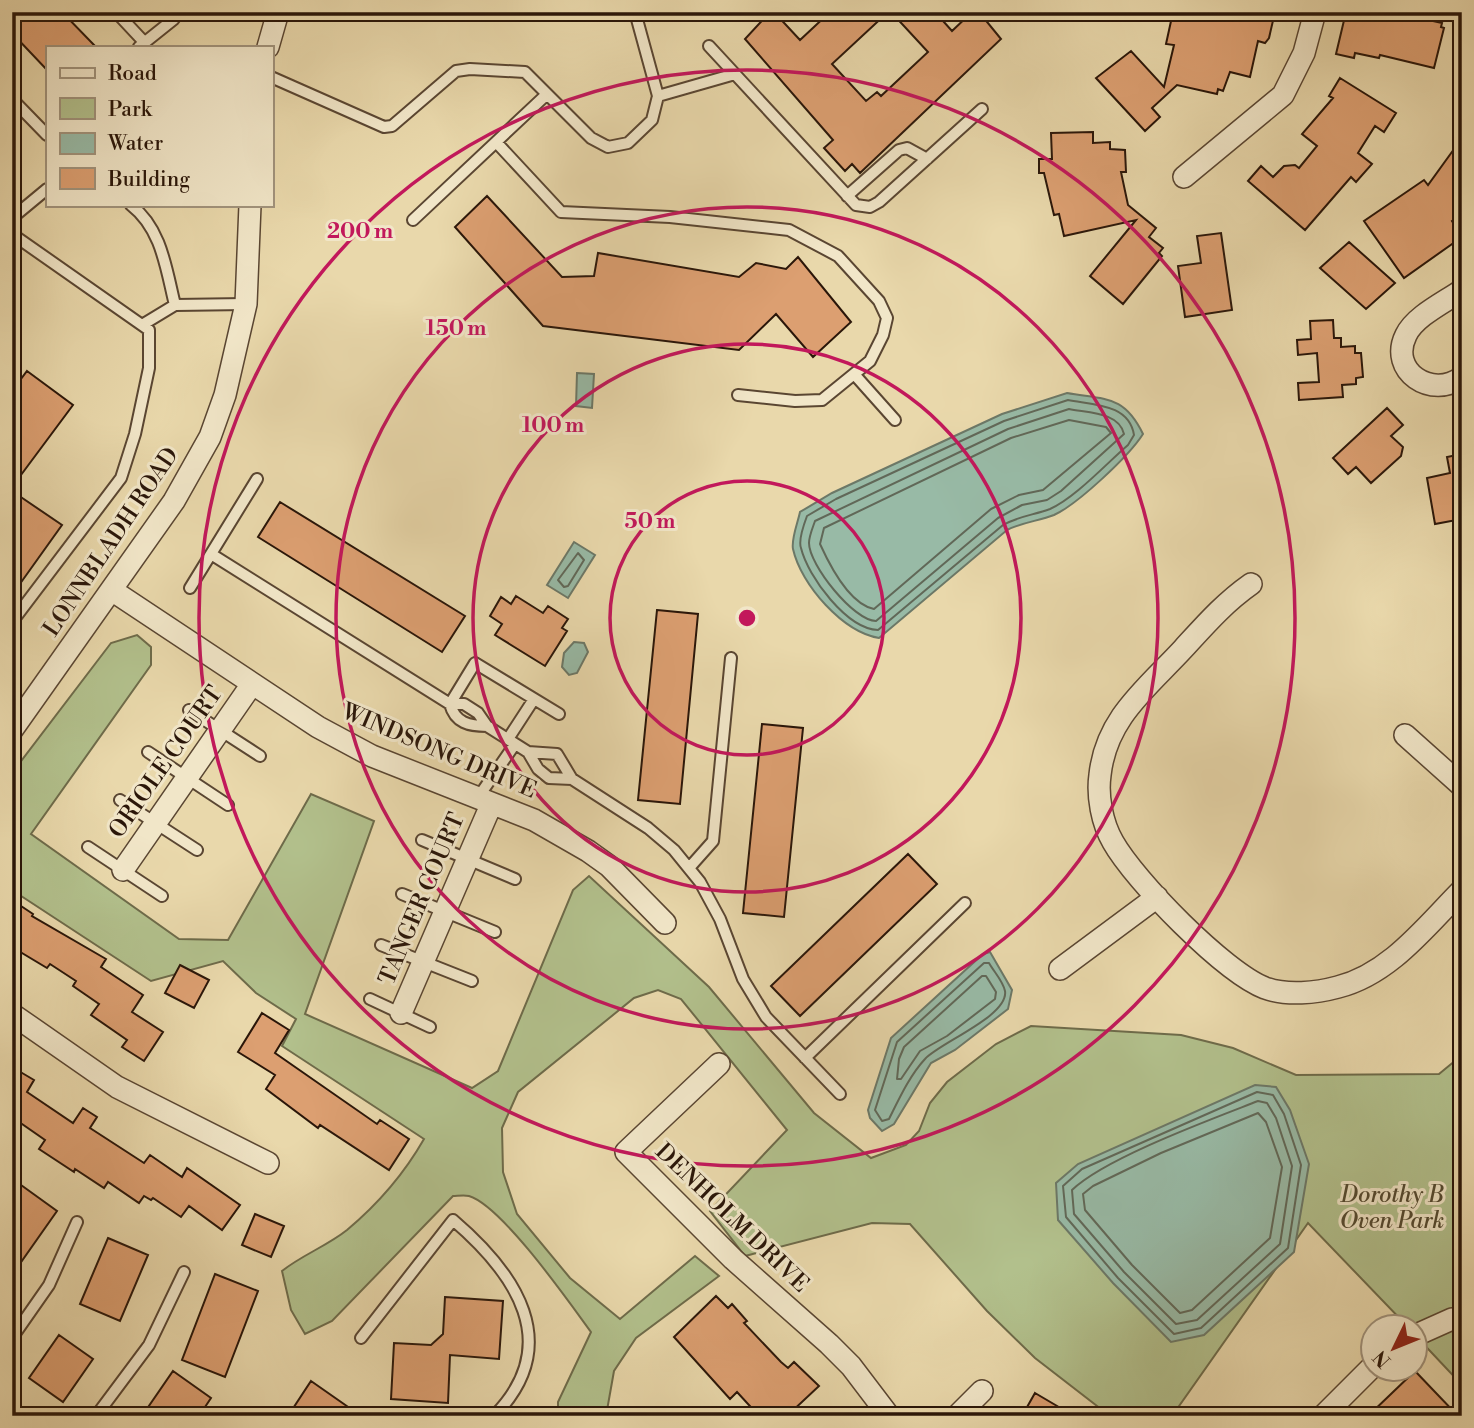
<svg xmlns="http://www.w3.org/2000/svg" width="1474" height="1428" viewBox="0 0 1474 1428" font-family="'Libre Bodoni',serif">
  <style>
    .green { fill: #b2c08c; stroke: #6e6b4a; stroke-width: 2 }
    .water { fill: #98baa6; stroke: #6c7867; stroke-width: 2 }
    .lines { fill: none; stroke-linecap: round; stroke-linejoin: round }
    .shore { stroke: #616858; stroke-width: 2 }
    .building { fill: #dc9f71; stroke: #2a1609; stroke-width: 2 }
    .service-casing { stroke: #5a4632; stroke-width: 14 }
    .minor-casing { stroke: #5a4632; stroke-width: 24 }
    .service { stroke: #f1e6c8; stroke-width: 10 }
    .minor { stroke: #f1e6c8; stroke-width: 21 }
    .ring { fill: none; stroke: #c2185b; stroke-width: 3.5 }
    .labels { text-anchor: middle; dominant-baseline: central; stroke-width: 6; stroke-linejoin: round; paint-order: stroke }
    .street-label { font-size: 23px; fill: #2a1609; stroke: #f1e6c8 }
    .park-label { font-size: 23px; font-style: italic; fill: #534930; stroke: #f1e6c8 }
    .centre { fill: #c2185b; stroke: #f1e6c8; stroke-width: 3.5 }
    .ring-label { font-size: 21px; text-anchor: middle; font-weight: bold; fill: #c2185b; stroke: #f1e6c8; stroke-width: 6; stroke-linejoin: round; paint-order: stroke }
  </style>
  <rect width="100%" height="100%" fill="#e9d8ab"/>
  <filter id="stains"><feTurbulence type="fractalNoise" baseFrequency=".00286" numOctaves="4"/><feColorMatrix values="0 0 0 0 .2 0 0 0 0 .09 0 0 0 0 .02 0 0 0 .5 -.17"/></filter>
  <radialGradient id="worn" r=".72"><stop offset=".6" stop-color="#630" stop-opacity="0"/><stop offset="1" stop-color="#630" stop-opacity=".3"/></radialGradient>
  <path class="green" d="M137,635L151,647V665L31,834L179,939L228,940L311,794L374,821L305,1014L472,1088L498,1071L573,890L589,876L709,987L814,1113L871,1158L906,1145L919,1131L930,1103L947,1082L996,1044L1031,1026L1181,1035L1233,1048L1296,1075L1439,1074L1462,1055V1385L1415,1335L1414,1326H1407L1308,1223L1172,1416H1110L1035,1358L987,1311L910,1224L872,1223L745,1256L710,1211L787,1130L681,999L658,990L634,998L518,1092L502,1128L503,1172L517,1214L570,1278L620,1319L695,1256L719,1276L636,1338L614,1371L606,1416H558V1402L591,1332C569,1302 502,1206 469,1196C464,1195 457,1196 453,1196L332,1321L305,1334L291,1310L282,1271C302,1255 327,1246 347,1230C378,1204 404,1174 424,1139L282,1046L296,1019L256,993L223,961L151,981L12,890V773L111,643Z"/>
  <path class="water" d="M577,373L594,374L592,408L576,406Z
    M1067,393C1106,400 1124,395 1143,434C1129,456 1078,504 1054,515C1039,521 1023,522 1007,530L879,638C843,632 801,585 793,549C791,539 798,522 800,512L832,493L1002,414Z
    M574,542L595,555L568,598L547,585Z
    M574,642L584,643L588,652L577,673L569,675L562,667L564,653Z
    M990,952L1012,990L1008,1009L955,1050L931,1063L894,1124L882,1131L870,1118L868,1110L891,1038L983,954Z
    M1255,1085L1276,1087L1290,1110L1309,1164L1294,1252L1204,1335L1171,1342L1113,1283L1058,1220L1056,1183L1078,1164Z"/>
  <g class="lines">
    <path class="shore" d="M1068,400C1094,405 1129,404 1134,435L1128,445C1107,463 1075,498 1050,509C1034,515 1019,516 1003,525L878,630C847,629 808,577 801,548C798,540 804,524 807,516L836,499L1004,421Z
      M1069,409C1088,413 1119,412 1124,434L1061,491L1047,500L1022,505L998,518L876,621C854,621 809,565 809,543C809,536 813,527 815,521L1008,429Z
      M1069,420L1106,427L1111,433L1043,490L1019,495L991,509L874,609C849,604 830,566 820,544L824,528L1011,438Z
      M578,553L584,560L568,586L564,587L558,580Z
      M984,963H989C994,972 1003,981 1005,991C1009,1016 939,1043 925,1059C910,1075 899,1099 889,1119L882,1121L875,1110L897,1042Z
      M982,976H986L996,992L995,999L947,1036L920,1051L901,1079H897L899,1059L904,1047Z
      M1257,1092L1273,1095L1284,1114L1301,1165L1288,1248L1201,1328L1174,1334L1118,1278L1066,1217L1063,1186L1082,1169Z
      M1258,1101L1267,1103L1276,1118L1292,1166L1280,1244L1197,1320L1176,1324L1124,1272L1074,1214L1072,1190C1105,1158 1212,1119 1258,1101Z
      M1258,1113L1266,1122L1282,1167L1270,1238L1192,1310L1180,1313L1132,1265L1085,1210L1083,1194L1093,1186L1161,1153Z"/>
  </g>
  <path class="building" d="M12,12H62L96,47H47V70L12,33Z
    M770,12H774L800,40L830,12H888L832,64L866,101L877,92L881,96L928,52L891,12H935L952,31L972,12H979L1001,39L860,173L852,164L845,171L824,148L833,140L745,39Z
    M1173,12H1275L1269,38L1265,43L1258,41L1250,77L1230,72L1223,91L1218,89L1217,94L1177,85L1152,108L1160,117L1145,131L1096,78L1131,51L1164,87L1174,45L1166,44Z
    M1346,12H1426L1424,19L1442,23L1441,27L1444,28L1434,68L1380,55L1379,58L1355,53L1354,58L1336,54Z
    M1340,78L1396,113L1384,132L1375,126L1358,153L1372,164L1356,182L1351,177L1305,230L1248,181L1261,166L1273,177L1284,166L1295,165L1299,168L1317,146L1302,134L1333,98L1329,96Z
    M1093,132V143L1110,142V149L1125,150L1126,172H1121L1128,205L1156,228L1149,237L1163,248L1159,253L1162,256L1123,304L1090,276L1136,220L1064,236L1059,214L1054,215L1044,173H1039V159H1052L1051,133Z
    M1462,138V214L1452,221L1462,237L1404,278L1364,221L1424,180L1428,185Z
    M487,196L562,277L594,276L598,253L739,277L756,263L786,269L798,257L851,322L813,357L776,314L739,350L543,326L455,227Z
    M1221,233L1232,310L1185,317L1178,266L1201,263L1197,236Z
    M1349,242L1395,283L1366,309L1320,268Z
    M1333,320L1334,338H1341V347L1355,346V353H1361L1363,377L1356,378V384L1342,385L1343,397L1299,400L1298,383L1319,382L1317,353L1298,355L1297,340L1311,339L1310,321Z
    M27,371L73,405L12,487V391Z
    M1387,408L1403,425L1391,436L1403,447L1401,456L1371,483L1356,467L1348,474L1333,458Z
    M1462,454V519L1435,524L1427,478L1450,473L1447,457Z
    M12,491L62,525L12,595Z
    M280,502L465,616L442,652L258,537Z
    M516,596L543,613L548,606L568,619L562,628L567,631L545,666L495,635L502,624L490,616L501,597L511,604Z
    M657,610L698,614L680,804L638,800Z
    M762,724L803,728L784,917L743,913Z
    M908,854L937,884L800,1016L771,986Z
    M12,900L33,914L32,916L106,959L101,967L143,995L132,1012L163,1032L144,1061L122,1047L127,1040L91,1015L99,1004L73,986L76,981L50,964L47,968L12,947Z
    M180,965L209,980L194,1008L165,993Z
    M262,1013L289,1030L275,1053L377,1124L380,1120L409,1139L389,1170L320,1125L318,1128L266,1089L275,1075L238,1052Z
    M12,1067L34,1080L27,1092L73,1123L83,1108L97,1117L90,1128L144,1163L150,1155L182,1177L187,1168L240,1205L222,1230L189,1206L181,1217L153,1198L151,1200L144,1196L139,1203L108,1182L104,1188L75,1169L74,1172L39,1149L45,1140L12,1117Z
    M21,1185L57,1211L12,1275V1198Z
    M255,1214L284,1226L271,1257L242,1245Z
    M108,1238L148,1255L120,1321L80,1304Z
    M215,1274L258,1291L225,1377L182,1360Z
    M716,1296L728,1308L732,1304L747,1321L744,1323L781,1362L788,1368L794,1362L819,1386L787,1416H759L737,1392L730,1399L674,1337Z
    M445,1297L503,1301L499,1359L450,1355L448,1403L391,1399L394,1343L431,1345L443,1334Z
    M59,1335L93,1359L63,1402L29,1378Z
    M173,1371L211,1398L199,1416H142Z
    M1415,1371L1458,1416H1368Z
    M311,1381L361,1416H288Z
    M1035,1393L1074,1416H1022Z"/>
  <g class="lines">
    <g class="service-casing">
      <path id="service" d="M116,12L145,43
        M709,46L856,205L870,207L879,202L982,109
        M139,47L174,19
        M271,77L384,127L392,126L456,71L470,69L525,72L591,138L608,147L628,143L652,120L658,96L635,12
        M658,96L735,74
        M12,99L47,135
        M496,142L561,212L670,217L789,230L838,256L879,301L887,318L883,335L870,361L822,400L795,401L738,395
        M847,196L899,150L907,148L927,159
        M131,205C162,229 166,269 175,305
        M12,218L47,189
        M413,220L546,95
        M12,234L149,330V368L135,434L121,478L12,622
        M142,325L175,305L246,304
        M854,374L895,420
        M211,554L450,704H464L478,713L487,726L528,752L538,769L549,778L572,779L648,828L674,850L700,882L720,919L743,979L766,1017L840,1094
        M190,588L257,479
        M189,710L260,756
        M487,726C469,726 455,723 450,704L475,663L559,714
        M508,739L534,699
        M148,752L228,805
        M528,752L557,754L572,779
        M477,799L515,744
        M120,800L197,850
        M422,840L515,879
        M88,847L162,896
        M689,868L713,841L731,658
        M402,894L495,932
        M381,945L472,981
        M370,999L430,1027
        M805,1058L965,903
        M12,1338L49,1285L77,1222
        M361,1338L453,1220C515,1273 565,1344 494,1416
        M96,1416L149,1345L184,1272"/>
    </g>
    <g class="minor-casing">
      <path id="minor" d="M268,47L278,12
        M1184,177L1283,95L1304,53L1315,12
        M1462,290C1445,302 1415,316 1406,335C1388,371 1432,400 1462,377
        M1251,584C1224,603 1205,625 1183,649C1147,688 1106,718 1100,775C1097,796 1102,823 1113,842C1135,881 1224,972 1265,988C1287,996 1316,993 1338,987C1390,974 1426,926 1462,890
        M113,591L318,727L372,756L534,820L588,851L609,866L665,923
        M12,730L174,501L210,437L225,395L246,304L250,205
        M1405,735L1462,786
        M123,870L252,684
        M1060,969L1157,897
        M401,1013L491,805
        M12,1014L117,1087L268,1163
        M719,1064L626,1152L733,1259L829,1344L851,1366L889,1416
        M1414,1336L1452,1319
        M957,1416L982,1391
        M1323,1416L1372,1367"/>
    </g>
    <use href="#service" class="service"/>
    <use href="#minor" class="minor"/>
  </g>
  <g class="ring">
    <circle cx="747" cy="618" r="137"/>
    <circle cx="747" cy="618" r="274"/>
    <circle cx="747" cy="618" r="411"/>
    <circle cx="747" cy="618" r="548"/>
  </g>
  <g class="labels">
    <g class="street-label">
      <text transform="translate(111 542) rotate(-56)">LONNBLADH ROAD</text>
      <text transform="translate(439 751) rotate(23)">WINDSONG DRIVE</text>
      <text transform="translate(166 762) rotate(-55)">ORIOLE COURT</text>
      <text transform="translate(422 899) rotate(-67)">TANGER COURT</text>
      <text transform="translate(732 1218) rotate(44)">DENHOLM DRIVE</text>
    </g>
    <g class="park-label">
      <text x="1392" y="1195">Dorothy B<tspan x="1392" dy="26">Oven Park</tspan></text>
    </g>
  </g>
  <circle cx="747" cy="618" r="10" class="centre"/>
  <g class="ring-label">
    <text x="360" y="238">200 m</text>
    <text x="456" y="335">150 m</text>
    <text x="553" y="432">100 m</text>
    <text x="650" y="528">50 m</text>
  </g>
  <rect width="1474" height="1428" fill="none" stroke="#e9d8ab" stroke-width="42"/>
  <rect x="14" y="14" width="1446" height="1400" fill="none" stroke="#2a1609" stroke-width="3.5"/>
  <rect x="21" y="21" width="1432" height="1386" fill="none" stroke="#2a1609" stroke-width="2"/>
  <rect x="46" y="46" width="228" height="161" fill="#f1e6c8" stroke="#a1937c" stroke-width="2"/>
  <rect x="60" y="68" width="35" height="10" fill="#f1e6c8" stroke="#a1937c" stroke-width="2"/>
  <text x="108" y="80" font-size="21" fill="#2a1609">Road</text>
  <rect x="60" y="98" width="35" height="21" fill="#b2c08c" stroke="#a1937c" stroke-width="2"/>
  <text x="108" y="116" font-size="21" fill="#2a1609">Park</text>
  <rect x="60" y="133" width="35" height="21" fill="#98baa6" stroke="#a1937c" stroke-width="2"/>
  <text x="108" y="150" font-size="21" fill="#2a1609">Water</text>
  <rect x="60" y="168" width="35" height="21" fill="#dc9f71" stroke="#a1937c" stroke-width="2"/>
  <text x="108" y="186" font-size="21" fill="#2a1609">Building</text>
  <g transform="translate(1394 1348) rotate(227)"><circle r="33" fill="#f1e6c8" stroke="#a1937c" stroke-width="2"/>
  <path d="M0-5L12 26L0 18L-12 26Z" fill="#8f2418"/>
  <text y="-10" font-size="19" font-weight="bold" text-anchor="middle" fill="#2a1609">N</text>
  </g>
  <rect width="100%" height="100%" filter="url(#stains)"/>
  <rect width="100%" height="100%" fill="url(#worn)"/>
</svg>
